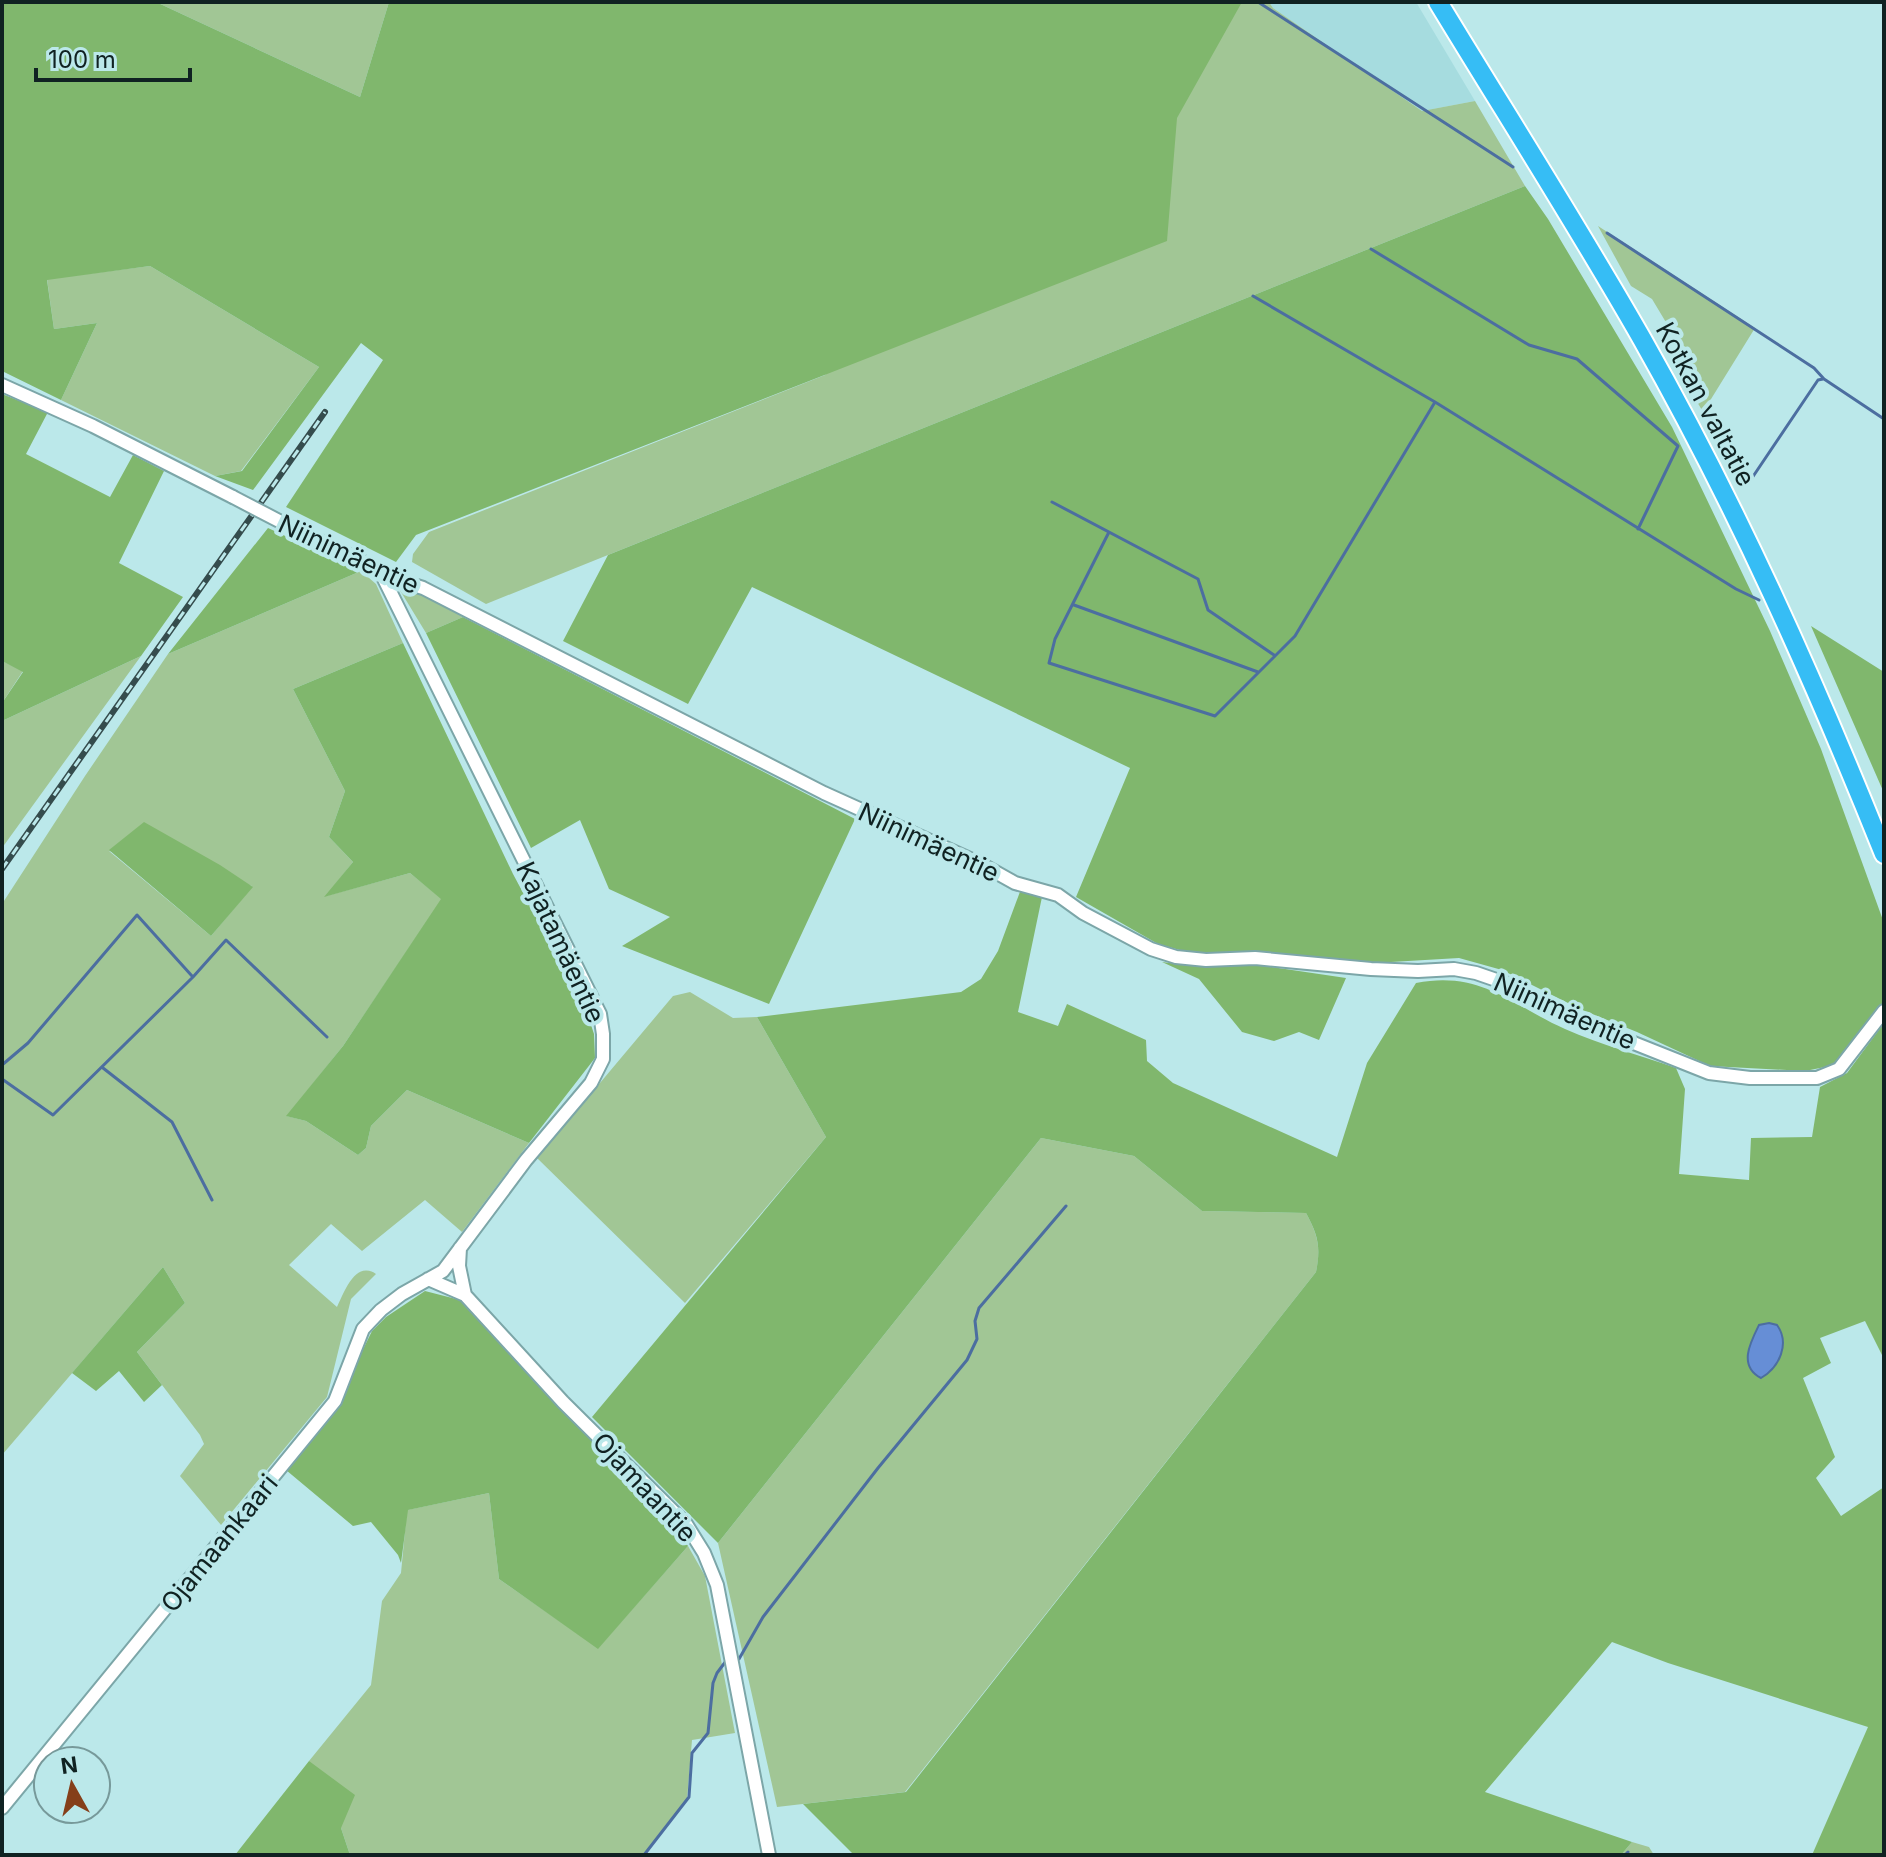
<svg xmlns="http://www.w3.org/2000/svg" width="1886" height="1857" viewBox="0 0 1886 1857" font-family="Inter,sans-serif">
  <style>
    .built { fill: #a6dcdf }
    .green { fill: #a1c695; fill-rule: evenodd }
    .forest { fill: #80b76d }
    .water { fill: #668ed6; stroke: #4c6ea0; stroke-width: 2 }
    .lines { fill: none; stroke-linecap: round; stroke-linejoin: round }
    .stream { stroke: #4c6ea0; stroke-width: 3 }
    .minor-casing { stroke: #7ca6a8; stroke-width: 16 }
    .highway-casing { stroke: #fff; stroke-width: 22 }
    .minor { stroke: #fff; stroke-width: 12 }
    .highway { stroke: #36bdf5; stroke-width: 18 }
    .rail-casing { stroke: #354c4d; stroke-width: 6 }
    .rail { stroke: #bbe8ea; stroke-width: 3; stroke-dasharray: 9; stroke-linecap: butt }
    .minor-bridge-casing { stroke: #7ca6a8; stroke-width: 16; stroke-linecap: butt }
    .minor-bridge { stroke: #fff; stroke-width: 12 }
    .labels { text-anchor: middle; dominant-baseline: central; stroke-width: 8; stroke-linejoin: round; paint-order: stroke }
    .street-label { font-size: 26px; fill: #102222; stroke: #bbe8ea }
  </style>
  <rect width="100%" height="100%" fill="#bbe8ea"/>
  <path class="built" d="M1269,2H1416L1475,101L1422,111L1273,8Z"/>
  <path class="green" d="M156,2H389L360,97Z
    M1109,2H1269L1273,8L1422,111L1475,101L1525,186L486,604L412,562L413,554L429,532L825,375Z
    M1598,226L1755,328L1703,412L1686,383L1685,354L1652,299L1631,286Z
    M150,266L319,367L241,471L215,476L61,400L97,323L54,329L47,279Z
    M361,571L376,584L403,643L293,689L345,791L329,837L353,862L326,896L410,873L442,899L343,1046L287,1116L306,1121L358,1155L366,1148L371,1126L407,1090L529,1143L462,1232L425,1200L362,1251L331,1224L289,1265L337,1307C344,1293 355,1260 376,1274L351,1299L327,1397L221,1525L180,1476L204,1444L200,1435L137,1352L185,1303L163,1267L2,1455V904L85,776L168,654ZM109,851L252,886V887L211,936Z
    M407,585L463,617L426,633L398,587Z
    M141,656L2,848V721Z
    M2,661L23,671L2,703Z
    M690,992L733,1018L757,1017L826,1137L685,1303L537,1158L673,996Z
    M1041,1138L1134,1156L1202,1211L1306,1213C1318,1235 1321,1248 1316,1272L905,1792L777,1807L718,1543Z
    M489,1493L499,1579L598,1648L688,1546L705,1576L735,1733L692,1740L687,1800L643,1855H350L341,1828L309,1761L371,1685L382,1601L401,1573L407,1510Z
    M1632,1842L1649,1847L1654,1855H1621Z"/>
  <path class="forest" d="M2,2H156L360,97L389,2H1242L1177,118L1167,241L416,535L396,562L286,507L383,360L361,343L253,490L215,476L242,471L319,367L150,266L47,280L54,329L97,323L61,400L2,371Z
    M1525,186L1548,219L1672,427L1770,631L1821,749L1884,923V1005L1835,1065L1805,1071L1710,1066L1637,1032L1580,1009L1502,970L1459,958L1374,963L1253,952L1194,954L1158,944L1076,897L1130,768L752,587L688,704L563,641L608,555Z
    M2,394L48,412L26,454L110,497L133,455L164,471L119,563L183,597L141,656L2,721V703L23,672L2,661Z
    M268,528L361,571L168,654Z
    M463,617L855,819L769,1004L622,946L670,917L609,889L580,820L531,848L426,633Z
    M1811,626L1884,672V793Z
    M403,643L513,874L586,1010L594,1034L595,1058L529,1143L407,1090L371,1126L366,1148L358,1155L306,1121L286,1116L343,1046L441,899L410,873L324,897L353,862L329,837L345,791L293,689Z
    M144,822L220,865L253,887L211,936L109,850Z
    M1021,889L1042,897L1018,1012L1058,1026L1067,1004L1146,1040L1147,1061L1173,1083L1337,1157L1367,1063L1416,983C1481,970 1511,1005 1565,1029C1601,1045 1640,1055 1676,1068L1685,1089L1679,1174L1749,1180L1751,1138L1812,1137L1820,1087L1847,1073L1884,1023V1359L1865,1321L1820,1338L1831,1363L1803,1378L1835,1457L1816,1478L1841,1516L1884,1487V1855H1812L1868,1727L1668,1663L1612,1642L1485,1792L1632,1842L1621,1855H854L803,1804L906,1792L1316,1272C1321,1247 1318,1235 1306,1213L1202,1211L1134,1156L1041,1138L718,1543L592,1417L826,1137L757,1017L961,992L981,979L998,951Z
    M1162,962L1201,967L1252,964L1346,978L1319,1040L1299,1032L1274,1041L1242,1032L1199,979Z
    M163,1267L185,1303L137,1352L162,1385L144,1402L119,1371L96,1391L72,1373Z
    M425,1291L460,1300L675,1527L688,1546L598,1649L499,1579L489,1493L408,1510L401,1563L398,1555L371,1522L353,1526L286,1470L341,1404L346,1384L372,1331L386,1317Z
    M309,1761L355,1795L341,1828L350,1855H235Z"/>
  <path class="water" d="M1769,1323L1777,1325C1790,1343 1780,1367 1761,1378C1738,1366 1750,1343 1759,1325Z"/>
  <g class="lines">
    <path class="stream" d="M1258,2L1513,167
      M1607,233L1814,368L1824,379L1884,419
      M1371,249L1529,345L1577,359L1678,446L1638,529
      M1253,296L1435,402L1736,589L1759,600
      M1752,478L1818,380L1823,379
      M1052,502L1198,579L1208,610L1274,655
      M1109,532L1055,639L1049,663L1215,716L1295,636L1435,402
      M1074,605L1258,672
      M2,1065L28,1043L137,915L192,976
      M103,1068L172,1122L212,1200
      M2,1079L53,1115L193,977L226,940L327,1037
      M739,1659L763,1617L878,1468L967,1360L977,1339L975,1321L979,1308L1066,1206
      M644,1855L689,1797L692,1753L708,1733L713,1683L717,1673L726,1661
      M1625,1855L1628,1852"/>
    <g class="minor-casing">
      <path id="minor" d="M2,385L93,426L233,497
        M281,522L363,562L382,575L423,588L824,793L981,864L1015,883L1058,895L1083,913L1151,949L1176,957L1206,960L1255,958L1371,969L1418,971L1454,969L1476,973L1508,984L1581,1022L1709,1073L1750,1078H1817L1839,1069L1884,1011
        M460,1248L459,1266L465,1295
        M428,1279L465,1295L563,1402L686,1524L704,1553L717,1585L769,1855
        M2,1808L335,1401L363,1329L381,1310L402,1294L443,1271L526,1160L591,1083L603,1059V1034L600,1014L382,575"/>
    </g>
    <g class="highway-casing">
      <path id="highway" d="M1438,2C1506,114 1577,225 1642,339C1736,505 1813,677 1884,854"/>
    </g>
    <use href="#minor" class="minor"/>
    <use href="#highway" class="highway"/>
    <g class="rail-casing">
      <path id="rail" d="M2,869L325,412"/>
    </g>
    <use href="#rail" class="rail"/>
    <g class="minor-bridge-casing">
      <path id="minor-bridge" d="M233,497L281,522"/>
    </g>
    <use href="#minor-bridge" class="minor-bridge"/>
  </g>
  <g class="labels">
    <g class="street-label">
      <text transform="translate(1706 404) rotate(62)">Kotkan valtatie</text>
      <text transform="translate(349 554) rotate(25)">Niinimäentie</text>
      <text transform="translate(929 842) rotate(25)">Niinimäentie</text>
      <text transform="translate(561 942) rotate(65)">Kajatamäentie</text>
      <text transform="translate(1565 1011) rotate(24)">Niinimäentie</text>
      <text transform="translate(645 1487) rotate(47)">Ojamaantie</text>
      <text transform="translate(219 1543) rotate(-51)">Ojamaankaari</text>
    </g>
  </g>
  <rect width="1886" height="1857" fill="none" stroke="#102222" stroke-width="8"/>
  <g transform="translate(72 1785) rotate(352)"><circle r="38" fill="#bbe8ea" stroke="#77999a" stroke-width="2"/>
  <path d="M0-6L14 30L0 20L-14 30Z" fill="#853f1a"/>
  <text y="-12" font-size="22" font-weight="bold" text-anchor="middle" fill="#102222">N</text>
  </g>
  <path d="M36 68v12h154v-12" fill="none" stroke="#102222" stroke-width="4"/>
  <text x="48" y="68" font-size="24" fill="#102222" stroke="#bbe8ea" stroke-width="6" paint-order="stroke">100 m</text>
</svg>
